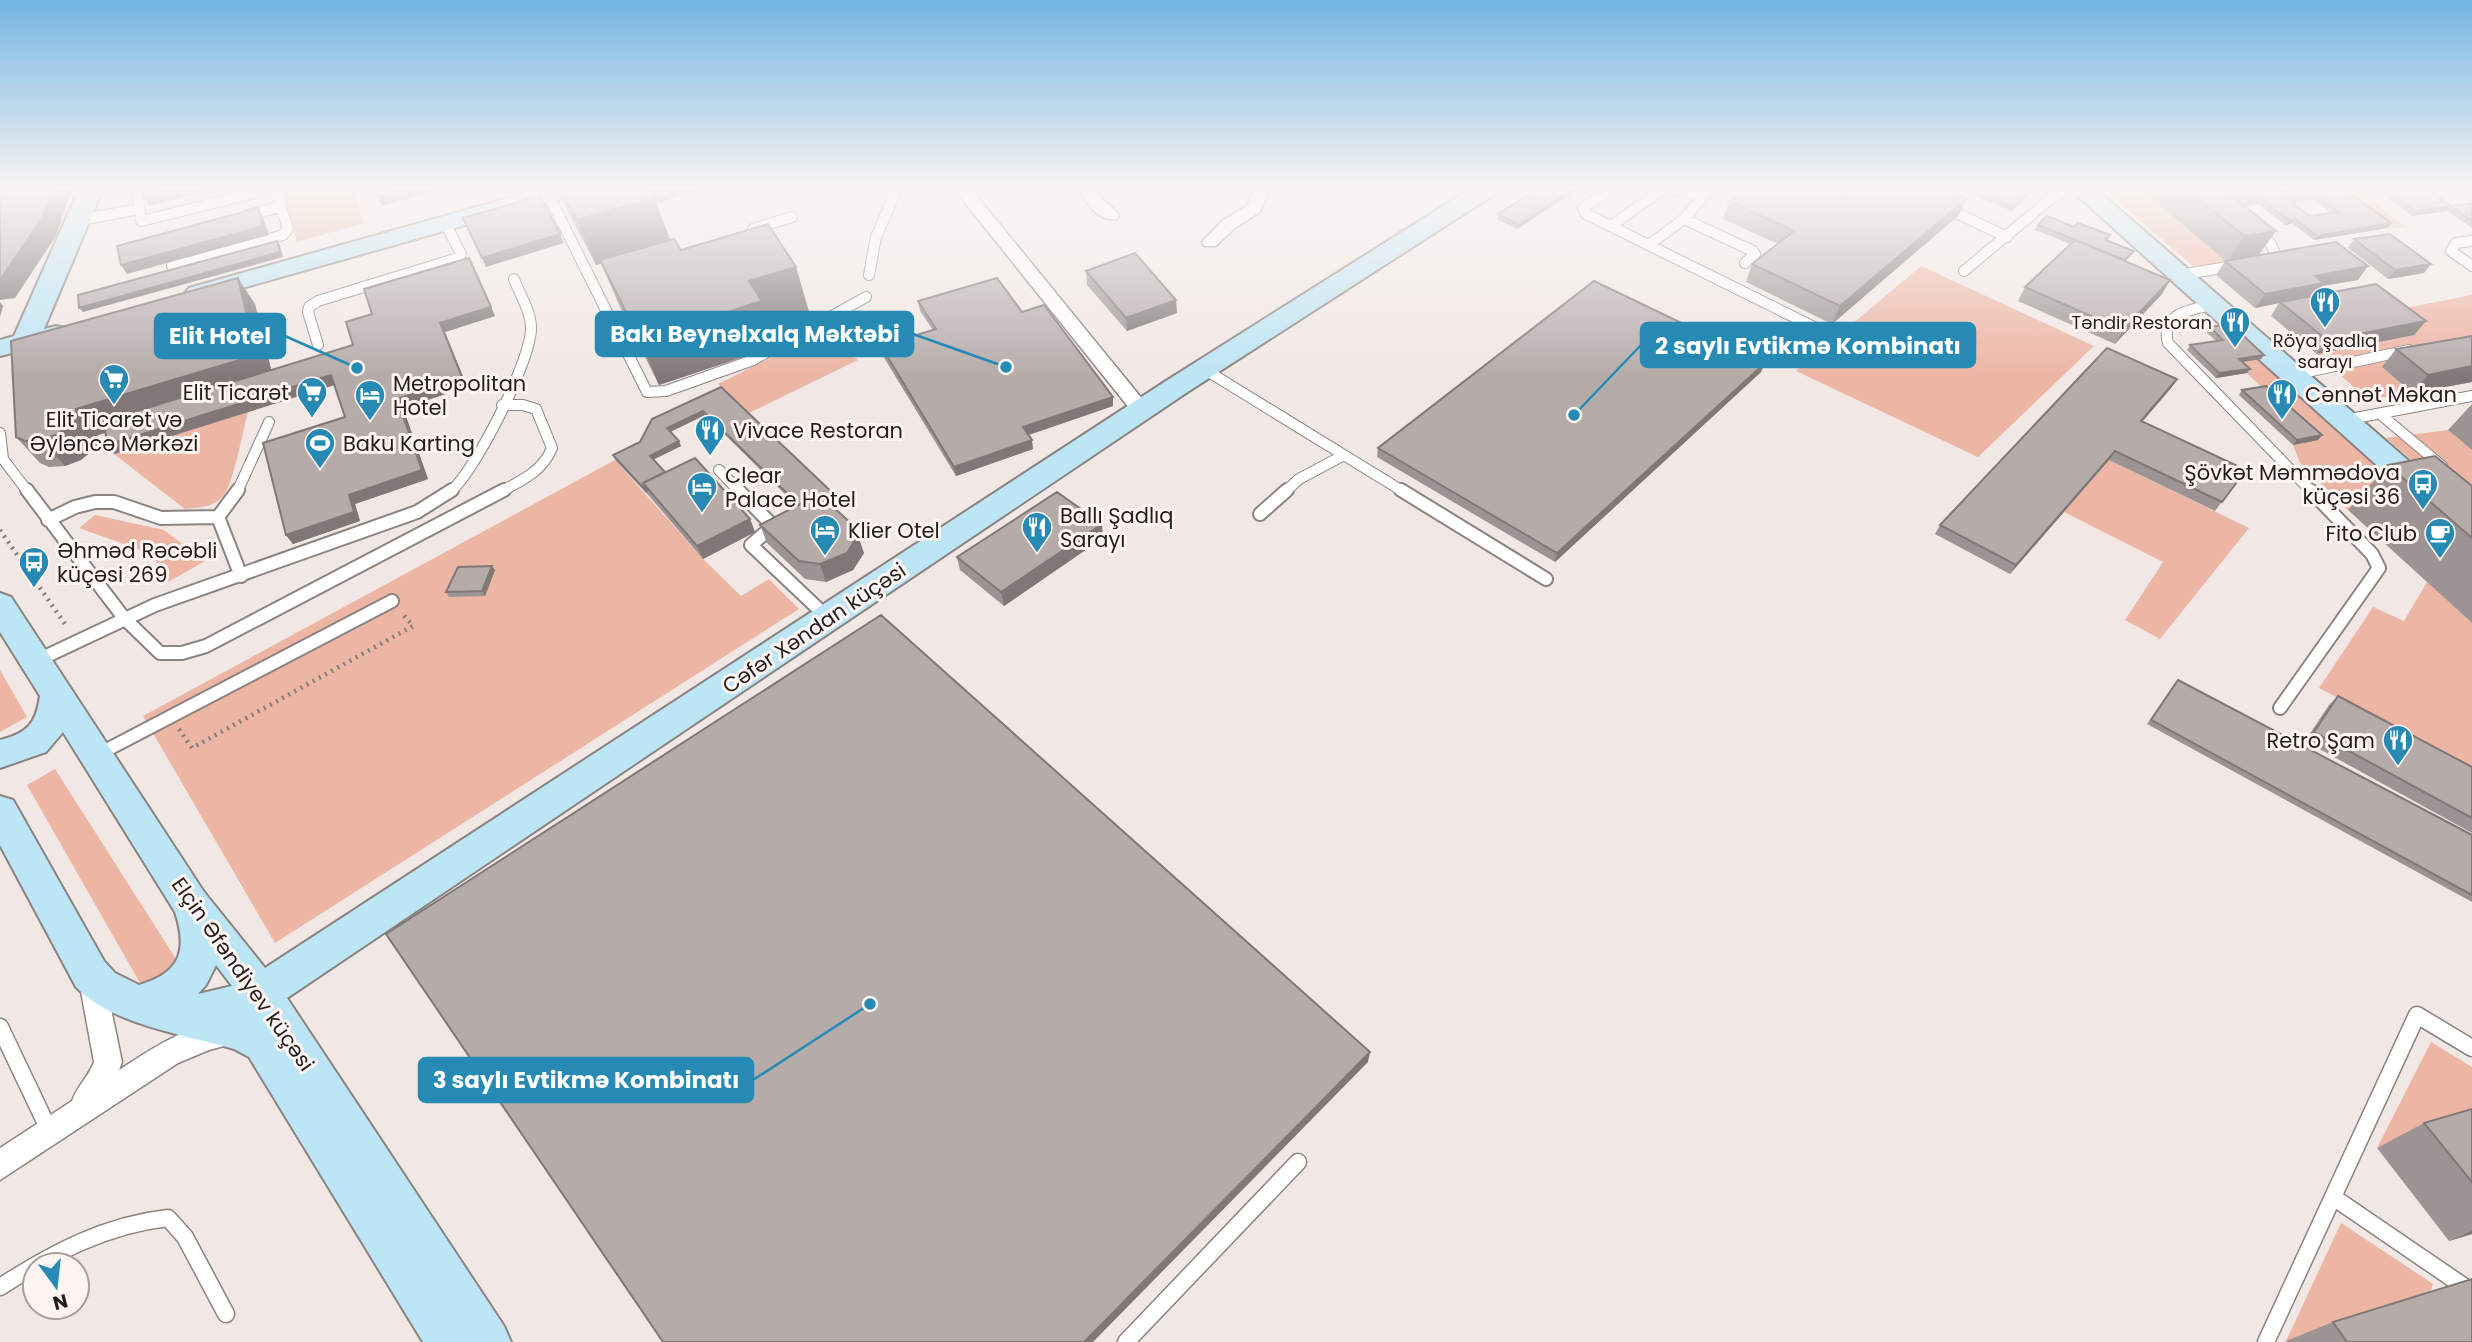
<svg xmlns="http://www.w3.org/2000/svg" width="2472" height="1342" viewBox="0 0 2472 1342" font-family="Poppins,sans-serif">
  <style>
    .green { fill: #ecb5a4 }
    .lines { fill: none; stroke-linecap: round; stroke-linejoin: round }
    .lane-far2-casing { stroke: #8c8380; stroke-width: 12 }
    .lane-far1-casing { stroke: #8c8380; stroke-width: 16 }
    .lane-casing { stroke: #8c8380; stroke-width: 19 }
    .street-casing { stroke: #8c8380; stroke-width: 3 }
    .secondary-casing { stroke: #8c8380; stroke-width: 4 }
    .path { stroke: #847e7c; stroke-width: 4.5; stroke-dasharray: 2 5; stroke-linecap: butt }
    .lane-far2 { stroke: #fff; stroke-width: 10 }
    .lane-far1 { stroke: #fff; stroke-width: 12 }
    .lane { stroke: #fff; stroke-width: 16 }
    .street { fill: #fff; fill-rule: evenodd }
    .secondary { fill: #bce5f5; fill-rule: evenodd }
    .wall { fill: #9c9492 }
    .shaded-wall { fill: #7f7877 }
    .building { fill: #b5acaa; stroke: #7f7877; stroke-width: 2 }
    .labels { text-anchor: middle; dominant-baseline: central; stroke-width: 6; stroke-linejoin: round; paint-order: stroke }
    .far-poi-label { font-size: 18px; fill: #221e1d; stroke: #fef5f2; text-anchor: end }
    .poi-label { font-size: 21px; fill: #221e1d; stroke: #fef5f2; text-anchor: start }
    .street-label { font-size: 21px; fill: #221e1d; stroke: #fef5f2 }
    .leader { fill: none; stroke: #268ab4; stroke-width: 2.5 }
    .callout-dot { fill: #268ab4; stroke: #fef5f2; stroke-width: 2.5 }
    .callout { fill: #268ab4; stroke: #268ab4; stroke-width: 2.5 }
    .callout-label { font-size: 23px; text-anchor: middle; font-weight: bold; fill: #fff }
  </style>
  <rect width="100%" height="100%" fill="#f1e8e5"/>
  <path class="green" d="M296,189H352L364,223L297,242L283,193Z
    M2103,189H2140L2227,261L2194,267Z
    M2334,189H2355L2406,227L2388,228Z
    M1921,266L2094,346L1978,457L1796,371Z
    M2472,295V351L2383,368L2412,393L2368,400L2317,354L2413,335L2385,312Z
    M822,332L858,360L747,414L718,384Z
    M2261,359L2397,480L2394,501L2348,510L2300,463L2293,445L2317,439L2236,363Z
    M248,412C243,430 234,480 225,493C217,507 199,508 185,509L114,454Z
    M2448,430L2472,450V512L2386,438Z
    M615,460L703,559L741,596L769,579L799,609L275,943L143,716Z
    M2109,460L2249,528L2160,639L2125,620L2163,562L2064,512Z
    M95,515L164,530L205,561L168,582L152,554L79,528Z
    M2427,582L2472,623V768L2319,688L2373,607L2404,621Z
    M0,670L27,717L0,732Z
    M55,769L176,959L172,970L155,982L140,983L27,785Z
    M2431,1042L2472,1067V1121L2377,1148Z
    M2341,1223L2433,1284L2429,1297L2286,1341Z"/>
  <g class="lines">
    <g class="lane-far2-casing">
      <path id="lane-far2" d="M137,189L141,221L271,189
        M1612,189L1583,208L1586,214L1822,331
        M1672,189L1697,195L1718,189
        M548,194L647,392L666,391L753,360L866,297
        M1944,207L2007,237
        M247,215L281,207L278,189
        M1684,219L1753,251L1755,254L1745,263
        M80,220L139,209
        M1611,226L1663,189
        M753,229L792,217
        M2256,233L2271,244L2275,254L2271,259L2262,261
        M2472,241L2456,243L2451,251L2472,266
        M1650,244L1684,219L1705,194
        M172,266L283,235L288,229L281,207
        M1964,271L2054,196L2076,189
        M869,275L876,237L897,189
        M2179,275L2234,266
        M2213,305C2190,309 2160,314 2168,343L2312,492
        M318,345L308,312L309,307L318,301L458,258L461,254L445,223
        M1204,369L1404,492
        M2293,375L2409,350
        M2380,414L2442,466
        M2345,420L2472,396
        M0,433L3,459L28,492
        M719,470L740,492
        M237,492L269,422
        M450,492C476,470 529,364 531,330C532,313 520,295 514,279
        M500,492C521,481 543,471 552,448L536,409L523,405H502
        M1285,492L1299,479L1344,455"/>
    </g>
    <g class="lane-far1-casing">
      <path id="lane-far1" d="M27,490L124,618L160,653H182L206,646L504,490
        M238,490L218,517L241,576
        M738,490L773,526L751,545L828,618
        M1401,490L1546,579
        M1260,514L1287,490
        M48,520L75,507L95,502H114L161,518L218,517
        M36,661L155,605L417,512L452,490
        M2280,708L2379,568L2372,554L2310,490
        M97,755L392,601"/>
    </g>
    <g class="lane-casing">
      <path id="lane" d="M0,1027L50,1132
        M2333,1197L2472,1292
        M0,1287C53,1253 105,1225 168,1218L185,1237L226,1314
        M1126,1342L1298,1162
        M2266,1342L2417,1015L2472,1048"/>
    </g>
    <g class="street-casing">
      <path id="street" d="M954,189H971L1148,406L1151,410L1148,414H1134Z
        M1080,189H1096C1101,202 1112,205 1119,215L1117,219C1099,222 1086,204 1080,189Z
        M1254,189H1270L1260,212L1235,228L1216,246H1204L1202,242L1223,220L1247,206Z
        M91,963L100,966L104,975L122,1062L119,1070C147,1052 206,1011 239,1024L243,1033L239,1042L209,1050L178,1063L0,1180V1148L72,1101C77,1086 89,1076 94,1062L78,975L82,966Z"/>
    </g>
    <g class="secondary-casing">
      <path id="secondary" d="M79,189H103L44,329L56,326L65,328L69,334L65,340L0,356V340L14,336Z
        M540,189H579L575,194L207,298L198,301L189,298L185,293L189,288Z
        M1470,189H1499L1495,194L1186,393L287,998L504,1326L511,1342H423L249,1057L234,1049C186,1035 110,1024 76,987L0,845V796L13,800L104,961L115,973L139,985C180,973 188,951 175,912L63,732L46,752L0,768V740C28,733 36,723 40,696L0,632V593L11,597L204,892L265,968L1166,381ZM216,965L232,986L198,994L206,985Z
        M2070,189H2096L2472,516V544L2461,541Z"/>
    </g>
    <path class="path" d="M0,530L67,627
      M179,729L192,748L413,626L402,613"/>
    <use href="#lane-far2" class="lane-far2"/>
    <use href="#lane-far1" class="lane-far1"/>
    <use href="#lane" class="lane"/>
    <use href="#street" class="street"/>
    <use href="#secondary" class="secondary"/>
  </g>
  <path class="wall" d="M558,189H704L656,203L670,240L681,250L796,267L809,312L769,325L776,346L659,385L619,305L601,263L596,265L563,202Z
    M1537,189H1579L1517,229L1497,219L1498,214Z
    M1958,189H2035L2012,211Z
    M2140,189H2223L2259,255L2358,280L2322,286L2315,295L2426,321L2414,335L2317,354L2271,316L2279,303L2255,308L2216,275L2225,261H2226Z
    M2224,189H2274L2310,216L2331,213L2313,199L2292,203L2275,189H2344L2388,228L2314,240L2292,223L2285,225L2258,204L2245,206Z
    M2376,189H2427L2451,206L2472,203V228L2447,211L2412,216Z
    M1846,195L1959,215L1832,324L1746,282L1752,264L1778,244L1723,219L1729,201Z
    M2038,225L2074,227L2134,251L2125,261L2170,280L2162,294L2115,344L2018,301L2025,287L2071,244L2035,230Z
    M2354,239L2424,273L2388,279L2348,248Z
    M473,267L495,316L445,332L467,387L403,408L428,479L355,504L360,521L293,544L286,535L345,417L335,385L114,454L105,433L98,435L99,445L81,460L65,466L49,467L40,463L16,437L255,304L271,370L353,345L372,314Z
    M1086,271L1177,313L1127,331L1087,285Z
    M918,301L1113,397V406L1029,435L1033,449L956,476L883,356L881,346L933,330L920,311Z
    M2210,327L2264,355L2261,359L2243,362L2250,369L2247,373L2216,378L2187,350L2190,345L2216,341L2206,332Z
    M2472,336V382L2412,393L2382,367L2396,349Z
    M1765,363L1761,372L1555,562L1377,457L1378,448Z
    M2177,379L2171,388L2142,422L2246,470L2215,511L2109,460L2010,574L1935,534L1940,525Z
    M721,387L840,503L834,507L864,553L853,570L826,582L805,579L767,543L760,525L797,506L705,415L670,432L681,446L653,460L665,472L750,519L755,532L703,559L649,496L615,460L613,455L640,442Z
    M2242,390L2322,435L2318,440L2293,445L2239,395Z
    M2472,404V450L2448,430Z
    M2388,465L2472,486V623L2348,510Z
    M1103,538L1004,606L960,570L957,557Z
    M495,570L485,596L449,597L446,592Z
    M2178,680L2472,835V902L2147,724Z
    M2338,696L2472,767V833L2305,741L2329,705Z
    M2472,1109V1234L2449,1241L2377,1148L2424,1123Z
    M2333,1322L2472,1342H2286V1341Z"/>
  <path class="shaded-wall" d="M53,189H72L56,236L15,298L0,300V280Z
    M174,189H215L149,206L143,197Z
    M405,189H443L382,206L377,197Z
    M610,189H704L656,203L671,242L596,265L577,220Z
    M1573,189H1579L1517,229L1518,225Z
    M2033,189H2035L2012,211L2014,207Z
    M2316,195L2313,199L2292,203L2295,198Z
    M1967,198L1959,215L1832,324L1840,306Z
    M2261,199L2258,204L2245,206L2248,201Z
    M2451,206L2447,211L2412,216L2416,211Z
    M258,208L263,217L269,235L127,274L121,265Z
    M2295,219L2292,223L2285,225L2289,220Z
    M2391,223L2388,228L2314,240L2317,236Z
    M2276,231L2258,256L2227,262L2244,236Z
    M560,234L564,243L486,267L482,258Z
    M277,241L280,245L283,257L83,312L79,308Z
    M2431,264L2424,273L2388,279L2395,270Z
    M2368,266L2358,280L2322,286L2314,297L2280,302L2279,303L2255,308L2265,294L2315,276Z
    M473,267L495,316L445,332L467,387L403,408L428,479L355,504L360,521L293,544L286,535L349,495L397,399L440,323Z
    M796,267L809,312L769,325L776,346L659,385L640,340L749,281Z
    M238,278L255,304L274,381L98,435L99,445L81,460L65,466L42,440L76,409Z
    M2170,280L2162,294L2115,344L2123,330Z
    M1176,300L1177,313L1127,331L1126,318Z
    M0,302L3,306L0,317Z
    M2426,321L2414,335L2317,354L2327,340Z
    M2264,355L2261,359L2236,363L2239,359Z
    M1765,363L1761,372L1555,562L1557,553Z
    M2472,366V382L2412,393L2428,375Z
    M2250,369L2247,373L2216,378L2219,373Z
    M331,375L337,384L114,454L107,445Z
    M2177,379L2171,388L2134,431L2141,421Z
    M1113,397V406L1025,436L1023,427Z
    M703,411L705,415L668,433L667,428Z
    M2322,435L2318,440L2293,445L2297,440Z
    M1032,440L1033,449L956,476L954,467Z
    M679,441L681,446L652,460L650,456Z
    M2115,451L2109,460L2010,574L2016,565Z
    M839,499L840,503L811,519L809,515Z
    M750,519L755,532L703,559L697,546Z
    M1102,524L1103,538L1004,606L1001,592Z
    M858,535L864,553L853,570L826,582L820,564Z
    M492,566L495,570L485,596L482,591Z
    M1370,1052L1368,1062L1093,1342H1084Z
    M2472,1231V1234L2449,1241Z"/>
  <path class="building" d="M0,189H53L42,218L0,280Z
    M142,189H174L143,197Z
    M374,189H405L377,197Z
    M561,189H649L654,198L577,220Z
    M1537,189H1573L1518,225L1498,214Z
    M1746,189H1833L1846,195L1854,189H1947L1967,198L1840,306L1752,264L1794,231L1729,201Z
    M1971,189H2033L2014,207Z
    M2186,189H2223L2276,231L2244,236Z
    M2232,189H2274L2310,216L2339,212L2316,195L2295,198L2284,189H2344L2391,223L2317,236L2295,219L2289,220L2261,199L2248,201Z
    M2385,189H2427L2451,206L2472,203V221L2451,206L2416,211Z
    M540,196L560,234L482,258L463,218Z
    M258,208L263,226L121,265L117,246Z
    M2047,216L2074,227L2078,223L2110,235L2106,240L2134,251L2125,260L2038,225Z
    M768,224L796,267L749,281L762,301L640,340L600,260L674,239L681,250Z
    M2390,234L2431,264L2395,270L2354,239Z
    M2075,240L2170,280L2123,330L2025,287Z
    M277,241L280,252L79,308L78,295Z
    M2336,242L2368,266L2315,276L2324,283L2265,294L2225,261Z
    M1135,253L1176,300L1126,318L1086,271Z
    M469,258L491,307L440,323L462,377L397,399L422,470L349,495L354,512L286,535L263,443L345,417L331,375L107,445L104,421L353,345L346,322L372,314L364,289Z
    M238,278L256,355L76,409L77,419L58,434L42,440L25,441L16,437L11,341Z
    M997,278L1022,312L1044,305L1113,397L1023,427L1032,440L954,467L881,346L936,329L918,301Z
    M1594,281L1765,363L1557,553L1378,448Z
    M2376,284L2426,321L2327,340L2280,302Z
    M2231,324L2264,355L2239,359L2250,369L2219,373L2190,345L2223,340L2210,327Z
    M2472,336V366L2428,375L2396,349Z
    M2107,348L2177,379L2141,421L2246,470L2222,502L2115,451L2016,565L1940,525Z
    M2266,386L2322,435L2297,440L2242,390Z
    M721,387L839,499L830,503L819,494L799,505L703,411L667,428L679,441L650,456L665,472L643,483L647,492L613,455L640,442L652,419Z
    M2435,456L2472,486V538L2388,465Z
    M695,458L750,519L697,546L643,483Z
    M1057,492L1102,524L1001,592L957,557Z
    M819,494L855,527L858,535L847,553L820,564L799,561L760,525Z
    M492,566L482,591L446,592L458,567Z
    M881,615L1370,1052L1084,1342H663L386,934Z
    M2178,680L2472,835V895L2151,720Z
    M2338,696L2472,767V818L2314,732Z
    M2472,1109V1182L2424,1123Z
    M2472,1279V1342H2347L2333,1322Z"/>
  <linearGradient id="sky" x2="0" y2="1"><stop stop-color="#73b4e2"/><stop offset="0.5" stop-color="#f9f5f3"/><stop offset="1" stop-color="#f9f5f3" stop-opacity="0"/></linearGradient>
  <rect width="2472" height="377" fill="url(#sky)"/>
  <defs>
    <g id="restaurant-pin" transform="scale(1.575)"><path d="M0 17L-7.5 6A9.5 9.5 0 1 1 7.5 6Z" fill="#268ab4" stroke="#fef5f2"/><path d="M-5-6h1v4h1v-4h1v4h1v-4h1v5L-1.5 .5V6h-2V.5L-5-1ZM5-6V6H3V1.5H1.5Q1.5-4 5-6Z" fill="#fff"/></g>
    <g id="supermarket-pin" transform="scale(1.575)"><path d="M0 17L-7.5 6A9.5 9.5 0 1 1 7.5 6Z" fill="#268ab4" stroke="#fef5f2"/><path d="M-6-5.5h2.5l.6 2H6L4.5 2H-2.5L-4.4-4H-6ZM-1.5 3.2a1.3 1.3 0 1 0 .1 0ZM3 3.2a1.3 1.3 0 1 0 .1 0Z" fill="#fff"/></g>
    <g id="hotel-pin" transform="scale(1.575)"><path d="M0 17L-7.5 6A9.5 9.5 0 1 1 7.5 6Z" fill="#268ab4" stroke="#fef5f2"/><path d="M-6-4.5h1.5V1H6V5H4.5V3h-9V5H-6ZM-4 0a1.8 1.8 0 1 1 3.6 0ZM.5 0V-2.5h3Q6-2.5 6 0Z" fill="#fff"/></g>
    <g id="stadium-pin" transform="scale(1.575)"><path d="M0 17L-7.5 6A9.5 9.5 0 1 1 7.5 6Z" fill="#268ab4" stroke="#fef5f2"/><path d="M0-5a6.5 5 0 1 0 0 10a6.5 5 0 1 0 0-10ZM-3.5-1.8h7v3.6h-7Z" fill="#fff"/></g>
    <g id="bus-pin" transform="scale(1.575)"><path d="M0 17L-7.5 6A9.5 9.5 0 1 1 7.5 6Z" fill="#268ab4" stroke="#fef5f2"/><path d="M-5-6H5V4H4V6H2V4H-2V6H-4V4H-5ZM-3.5-4V0h7V-4ZM-3.5 1.2v1.5H-2V1.2ZM2 1.2v1.5H3.5V1.2Z" fill="#fff"/></g>
    <g id="cafe-pin" transform="scale(1.575)"><path d="M0 17L-7.5 6A9.5 9.5 0 1 1 7.5 6Z" fill="#268ab4" stroke="#fef5f2"/><path d="M-5.5-4.5H6V0H3Q3 3.5 0 3.5H-2.5Q-5.5 3.5-5.5 0ZM3-3.2v2h1.7v-2ZM-6 4.5H4V6H-6Z" fill="#fff"/></g>
  </defs>
  <g fill-rule="evenodd">
    <use href="#restaurant-pin" x="2325" y="302"/>
    <use href="#restaurant-pin" x="2235" y="322"/>
    <use href="#supermarket-pin" x="114" y="379"/>
    <use href="#supermarket-pin" x="312" y="392"/>
    <use href="#restaurant-pin" x="2282" y="394"/>
    <use href="#hotel-pin" x="370" y="395"/>
    <use href="#restaurant-pin" x="710" y="430"/>
    <use href="#stadium-pin" x="320" y="443"/>
    <use href="#bus-pin" x="2423" y="484"/>
    <use href="#hotel-pin" x="702" y="487"/>
    <use href="#restaurant-pin" x="1037" y="527"/>
    <use href="#hotel-pin" x="825" y="530"/>
    <use href="#cafe-pin" x="2440" y="533"/>
    <use href="#bus-pin" x="34" y="562"/>
    <use href="#restaurant-pin" x="2398" y="740"/>
  </g>
  <g class="labels">
    <g class="far-poi-label">
      <text x="2212" y="322">Təndir Restoran</text>
      <text x="2325" y="340" text-anchor="middle">Röya şadlıq<tspan x="2325" dy="21">sarayı</tspan></text>
    </g>
    <g class="poi-label">
      <text x="393" y="383">Metropolitan<tspan x="393" dy="24">Hotel</tspan></text>
      <text x="289" y="392" text-anchor="end">Elit Ticarət</text>
      <text x="2305" y="394">Cənnət Məkan</text>
      <text x="114" y="419" text-anchor="middle">Elit Ticarət və<tspan x="114" dy="24">Əyləncə Mərkəzi</tspan></text>
      <text x="733" y="430">Vivace Restoran</text>
      <text x="343" y="443">Baku Karting</text>
      <text x="2400" y="472" text-anchor="end">Şövkət Məmmədova<tspan x="2400" dy="24">küçəsi 36</tspan></text>
      <text x="725" y="475">Clear<tspan x="725" dy="24">Palace Hotel</tspan></text>
      <text x="1060" y="515">Ballı Şadlıq<tspan x="1060" dy="24">Sarayı</tspan></text>
      <text x="848" y="530">Klier Otel</text>
      <text x="2417" y="533" text-anchor="end">Fito Club</text>
      <text x="57" y="550">Əhməd Rəcəbli<tspan x="57" dy="24">küçəsi 269</tspan></text>
      <text x="2375" y="740" text-anchor="end">Retro Şam</text>
    </g>
    <g class="street-label">
      <text transform="translate(814 628) rotate(-34)">Cəfər Xəndan küçəsi</text>
      <text transform="translate(243 974) rotate(55)">Elçin Əfəndiyev küçəsi</text>
    </g>
  </g>
  <path class="leader" d="M1006 367L913 334M357 368L285 336M1574 415L1641 345M870 1004L753 1080"/>
  <g class="callout-dot">
    <circle cx="1006" cy="367" r="7"/>
    <circle cx="357" cy="368" r="7"/>
    <circle cx="1574" cy="415" r="7"/>
    <circle cx="870" cy="1004" r="7"/>
  </g>
  <g class="callout">
    <rect x="596" y="312" width="317" height="44" rx="7"/>
    <rect x="155" y="314" width="130" height="44" rx="7"/>
    <rect x="1641" y="323" width="334" height="44" rx="7"/>
    <rect x="419" y="1058" width="334" height="44" rx="7"/>
  </g>
  <g class="callout-label">
    <text x="755" y="342">Bakı Beynəlxalq Məktəbi</text>
    <text x="220" y="344">Elit Hotel</text>
    <text x="1808" y="354">2 saylı Evtikmə Kombinatı</text>
    <text x="586" y="1088">3 saylı Evtikmə Kombinatı</text>
  </g>
  <g transform="translate(56 1286) rotate(165)"><circle r="33" fill="#fef5f2" stroke="#a69f9d" stroke-width="2"/>
  <path d="M0-5L12 26L0 18L-12 26Z" fill="#268ab4"/>
  <text y="-10" font-size="19" font-weight="bold" text-anchor="middle" fill="#221e1d">N</text>
  </g>
</svg>
